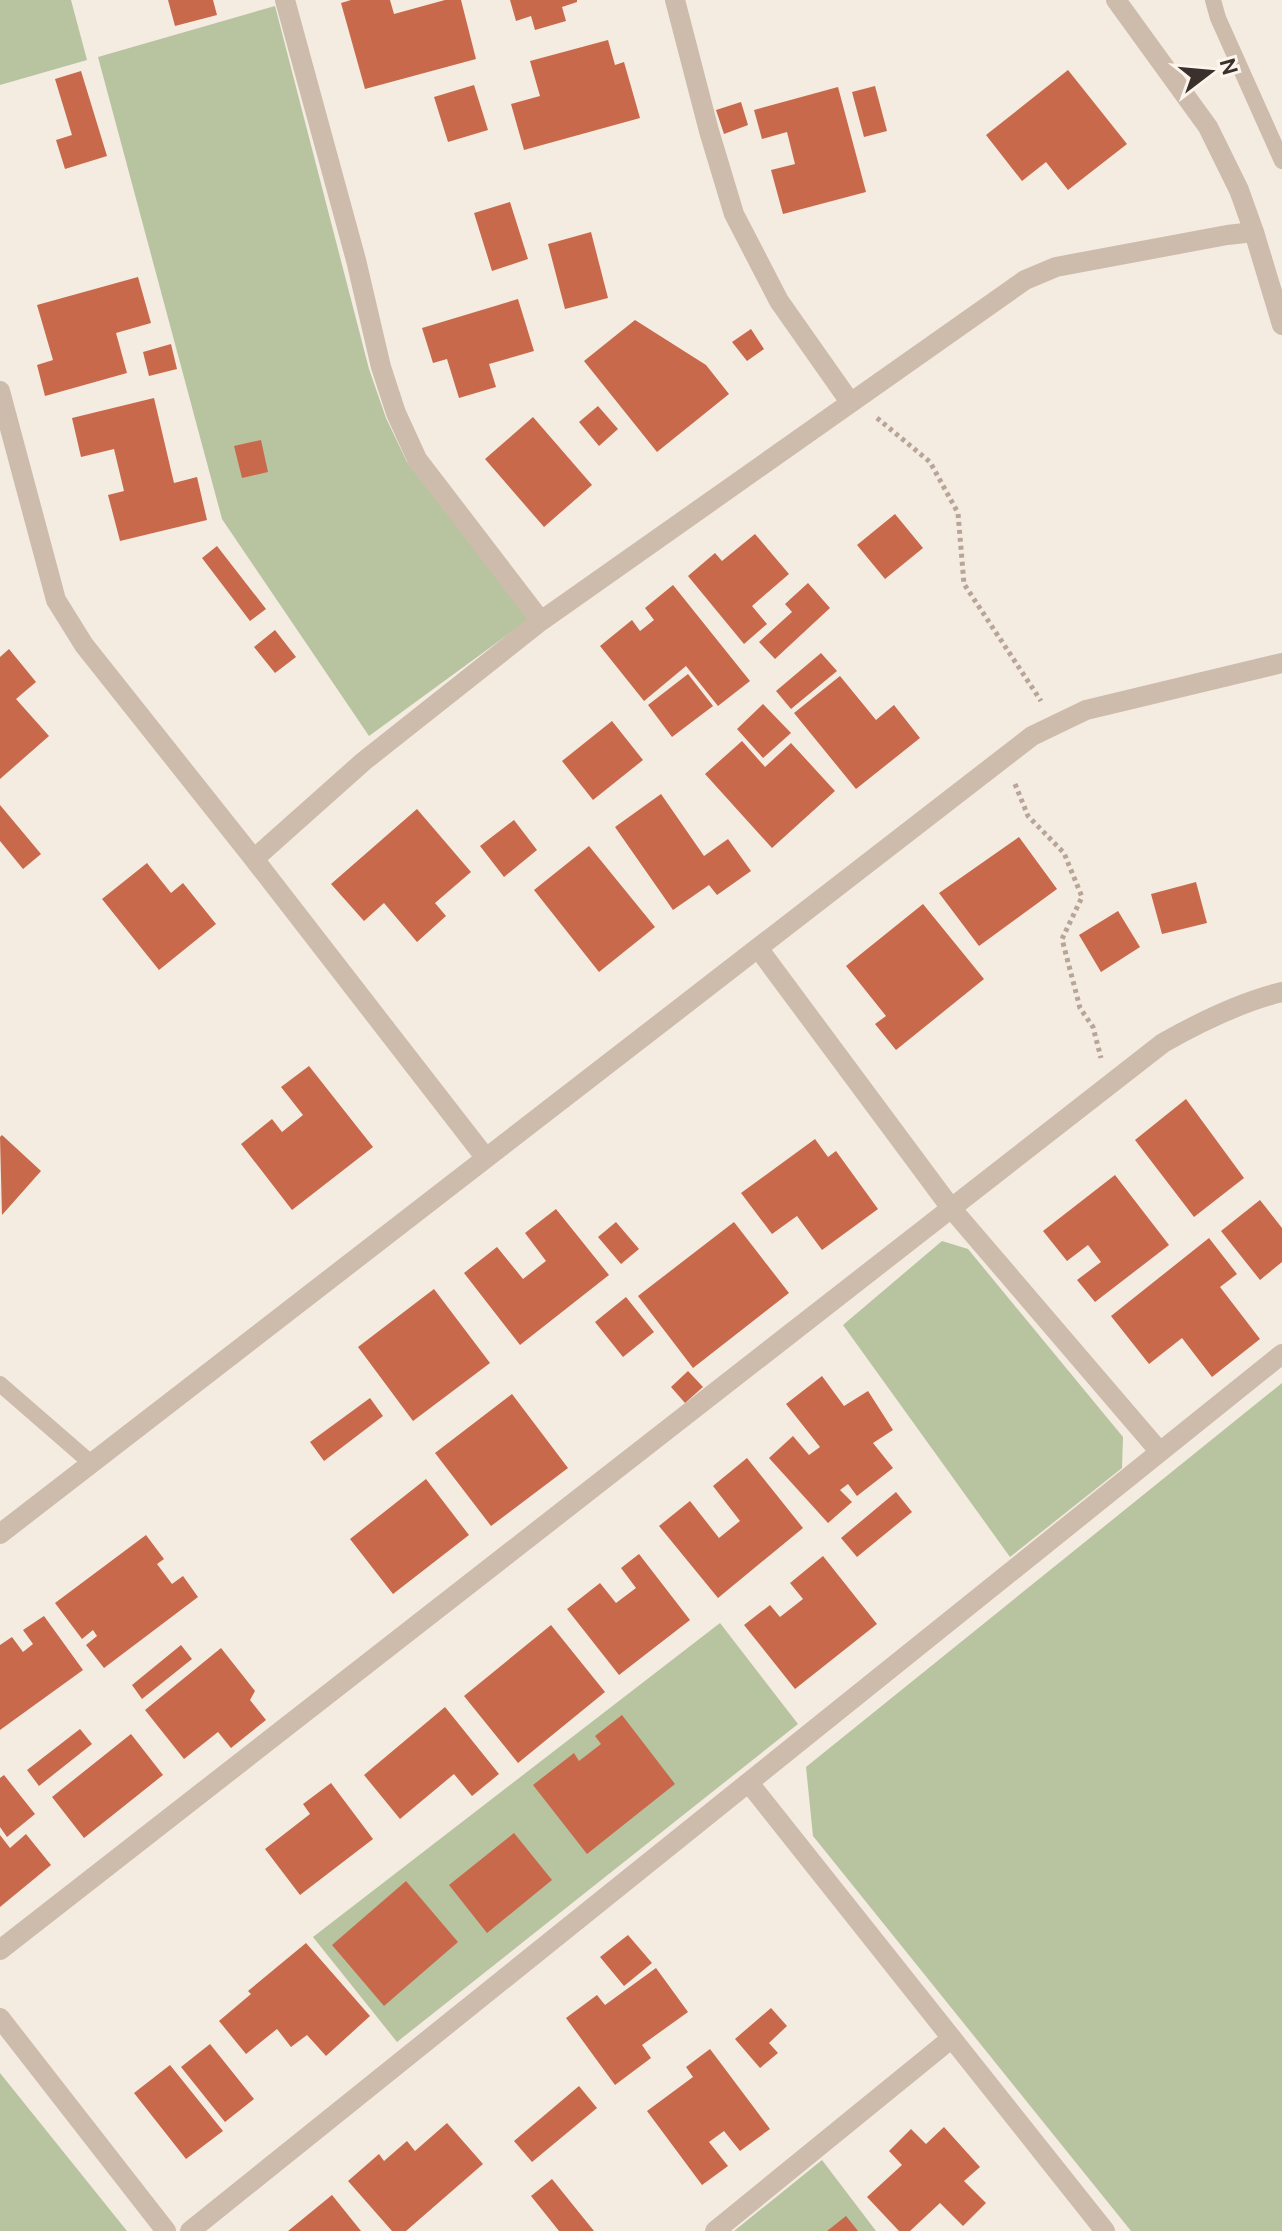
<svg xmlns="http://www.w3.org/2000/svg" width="1282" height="2231" viewBox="0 0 1282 2231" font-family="Ubuntu,sans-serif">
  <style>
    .green { fill: #b8c4a0 }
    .building { fill: #c8694b }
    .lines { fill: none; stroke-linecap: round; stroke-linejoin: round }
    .path { stroke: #b9a596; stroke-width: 5; stroke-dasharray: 4 4; stroke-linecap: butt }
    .service { stroke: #cdbbac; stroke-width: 16 }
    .minor { stroke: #cdbbac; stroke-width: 20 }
  </style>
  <rect width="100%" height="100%" fill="#f4ebe1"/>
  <path class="green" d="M0,0H71L87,60L0,85Z
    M275,6L369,369L386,418L407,462L529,619L369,736L222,519L98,57Z
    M942,1241L968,1249L1123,1437L1122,1468L1010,1557L843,1325Z
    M1282,1383V2231H1131L813,1836L806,1767Z
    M720,1623L798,1724L397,2042L313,1937Z
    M0,2073L127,2231H0Z
    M822,2160L876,2231H734Z"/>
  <path class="building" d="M168,0H213L217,15L175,26Z
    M351,0H390L394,14L445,0H461L476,59L365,89L341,3Z
    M510,0H577V2L562,7L566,21L535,30L531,16L516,21Z
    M608,40L615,65L624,62L640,118L524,150L511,104L540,96L530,61Z
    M1068,70L1127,144L1068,190L1046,162L1022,181L986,135Z
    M81,71L107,156L65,169L56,140L72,135L55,79Z
    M474,85L488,130L448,142L434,97Z
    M875,86L887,131L864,137L852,92Z
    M838,87L866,192L783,214L771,170L795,164L787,132L762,139L754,110Z
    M741,102L748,125L724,134L716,110Z
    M510,202L528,259L492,271L474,213Z
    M591,232L608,298L565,309L548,244Z
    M138,277L151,323L116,333L127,373L45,396L37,365L53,360L37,305Z
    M518,299L534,351L489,364L496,387L459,398L447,359L433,363L422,328Z
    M635,320L706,365L729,394L657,452L584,361Z
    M751,329L764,349L747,361L732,342Z
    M171,344L177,369L149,376L143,352Z
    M154,398L174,483L197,477L207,520L120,541L108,495L124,491L114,449L81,457L72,418Z
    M598,406L618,429L599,446L579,422Z
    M533,417L592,485L544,527L485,459Z
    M261,440L268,472L242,478L234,446Z
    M895,514L923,548L885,579L857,545Z
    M755,534L789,574L752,606L767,624L744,644L688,576L715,553L722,561Z
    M217,546L266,609L250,621L202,558Z
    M808,583L830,608L775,659L759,642L792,612L785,604Z
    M673,585L750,681L718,706L686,666L644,701L600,646L632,620L640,631L654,620L645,608Z
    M275,630L296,657L275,673L254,647Z
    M9,649L36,682L16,699L49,736L0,779V657Z
    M821,653L837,671L791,709L776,691Z
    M688,674L713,706L672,737L648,705Z
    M840,676L876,720L894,705L920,738L856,789L794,713Z
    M763,704L791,733L763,758L737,729Z
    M612,721L643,760L593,800L562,761Z
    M742,741L765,767L791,743L835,791L772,848L705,774Z
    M661,794L704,856L728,839L751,871L717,895L709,885L673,910L615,827Z
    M0,805L41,854L23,869L0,841Z
    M417,809L471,872L435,903L446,916L417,942L384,903L364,921L331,884Z
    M514,820L537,850L504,877L480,846Z
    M1019,837L1057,889L979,946L939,893Z
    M589,846L655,927L599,972L534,890Z
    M147,863L171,893L183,883L216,924L159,970L102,899Z
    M1196,882L1207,923L1162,934L1151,894Z
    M923,904L984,979L896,1050L875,1024L886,1016L846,966Z
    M1118,911L1140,947L1101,972L1079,935Z
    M309,1066L373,1147L292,1210L241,1144L272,1119L282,1132L303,1115L281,1087Z
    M1186,1099L1244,1178L1194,1217L1135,1140Z
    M2,1135L41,1171L2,1215L0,1137Z
    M815,1139L828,1157L836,1151L878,1209L822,1250L797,1216L772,1234L741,1193Z
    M1115,1175L1169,1245L1095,1302L1077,1280L1101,1262L1088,1245L1067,1261L1043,1231Z
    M1260,1200L1282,1228V1262L1260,1280L1221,1231Z
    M556,1209L609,1275L520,1345L464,1273L497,1247L523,1279L546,1261L525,1233Z
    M616,1222L639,1249L621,1264L598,1237Z
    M734,1222L789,1293L693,1368L638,1296Z
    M1209,1238L1237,1274L1220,1287L1260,1339L1212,1377L1182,1338L1149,1364L1111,1316Z
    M434,1289L490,1363L413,1421L358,1347Z
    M626,1297L654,1332L623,1357L595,1322Z
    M688,1371L703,1387L685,1403L671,1387Z
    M822,1376L844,1406L868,1391L893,1430L873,1443L893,1468L857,1496L848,1484L840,1490L852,1502L828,1523L769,1458L793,1436L809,1455L820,1447L786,1404Z
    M512,1394L568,1468L491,1526L435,1453Z
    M370,1398L383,1416L324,1461L310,1442Z
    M747,1458L803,1528L718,1598L659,1526L690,1501L719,1538L740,1521L713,1486Z
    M426,1479L469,1535L393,1594L350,1539Z
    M896,1492L912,1512L857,1557L841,1538Z
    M146,1535L164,1559L157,1564L172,1584L183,1576L198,1597L104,1668L86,1645L97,1636L93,1630L82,1639L55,1603Z
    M639,1554L690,1620L619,1675L567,1609L600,1583L616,1603L636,1588L621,1568Z
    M823,1556L877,1624L795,1689L744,1625L770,1605L780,1617L803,1599L790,1583Z
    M44,1616L83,1670L0,1730V1645L12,1637L23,1652L33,1644L23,1630Z
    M551,1625L605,1692L518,1763L464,1696Z
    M181,1645L192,1659L142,1699L132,1685Z
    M221,1648L255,1691L250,1700L266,1720L231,1748L218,1732L184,1759L145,1710Z
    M445,1707L499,1774L472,1796L454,1774L400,1819L364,1775Z
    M622,1715L675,1784L587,1854L533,1785L574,1753L579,1761L601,1744L595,1736Z
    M80,1729L92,1744L39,1786L27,1770Z
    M131,1734L163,1775L84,1838L52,1797Z
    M4,1775L35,1814L7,1837L0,1827V1778Z
    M331,1783L373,1839L300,1895L265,1849L310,1814L303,1804Z
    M514,1833L552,1880L487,1933L449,1885Z
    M26,1834L51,1865L0,1907V1835L10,1848Z
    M406,1881L458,1942L384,2006L332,1945Z
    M628,1935L652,1963L624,1986L600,1957Z
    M306,1943L370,2016L326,2056L307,2035L291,2047L277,2029L246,2054L219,2021L251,1994L248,1991Z
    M656,1968L688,2012L642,2045L651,2058L615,2085L566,2018L597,1995L605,2005Z
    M771,2008L787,2026L769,2043L778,2053L760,2068L735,2039Z
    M210,2044L254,2099L225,2122L181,2067Z
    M710,2049L770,2129L740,2151L724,2131L709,2142L728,2166L702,2185L647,2111L693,2077L686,2067Z
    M170,2065L223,2131L186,2159L134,2093Z
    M579,2086L597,2108L532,2162L514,2141Z
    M447,2123L483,2164L406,2231H392L348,2181L379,2154L384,2161L407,2141L415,2151Z
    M944,2127L980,2167L964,2181L986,2203L963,2226L940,2203L910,2231H899L867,2197L902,2165L889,2151L911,2129L926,2144Z
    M552,2179L594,2231H559L531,2196Z
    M332,2195L361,2231H288Z
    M846,2216L858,2231H827Z"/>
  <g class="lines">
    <path class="path" d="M877,418L930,462L958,513L964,584L1041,701
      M1015,784L1028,816L1064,853L1082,897L1062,939L1080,1008L1093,1027L1101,1058"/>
    <path class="service" d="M1213,0L1218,18L1282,161
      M0,1384L91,1463"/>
    <path class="minor" d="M285,0L356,260L381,367L396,413L417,459L541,621
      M675,0L709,131L734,214L779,301L850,402
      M1116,0L1208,127L1239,190L1254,232
      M0,391L56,600L84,645L254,859
      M758,948L951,1208L1160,1452
      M485,1157L254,859L364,761L541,621L1025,280L1056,267L1227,235L1254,232L1282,325
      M0,1534L1032,736L1086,710L1282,663
      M749,1783L1105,2231
      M0,1950L1163,1043C1200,1022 1241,1002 1282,992
      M0,2018L166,2231
      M190,2231L1282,1354
      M715,2231L952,2038"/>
  </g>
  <g transform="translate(1210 72) rotate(74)" stroke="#fbf5ee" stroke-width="6" paint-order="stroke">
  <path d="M0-6L14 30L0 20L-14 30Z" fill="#3b302b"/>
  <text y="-12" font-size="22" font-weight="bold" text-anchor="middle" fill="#3b302b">N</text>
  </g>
</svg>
